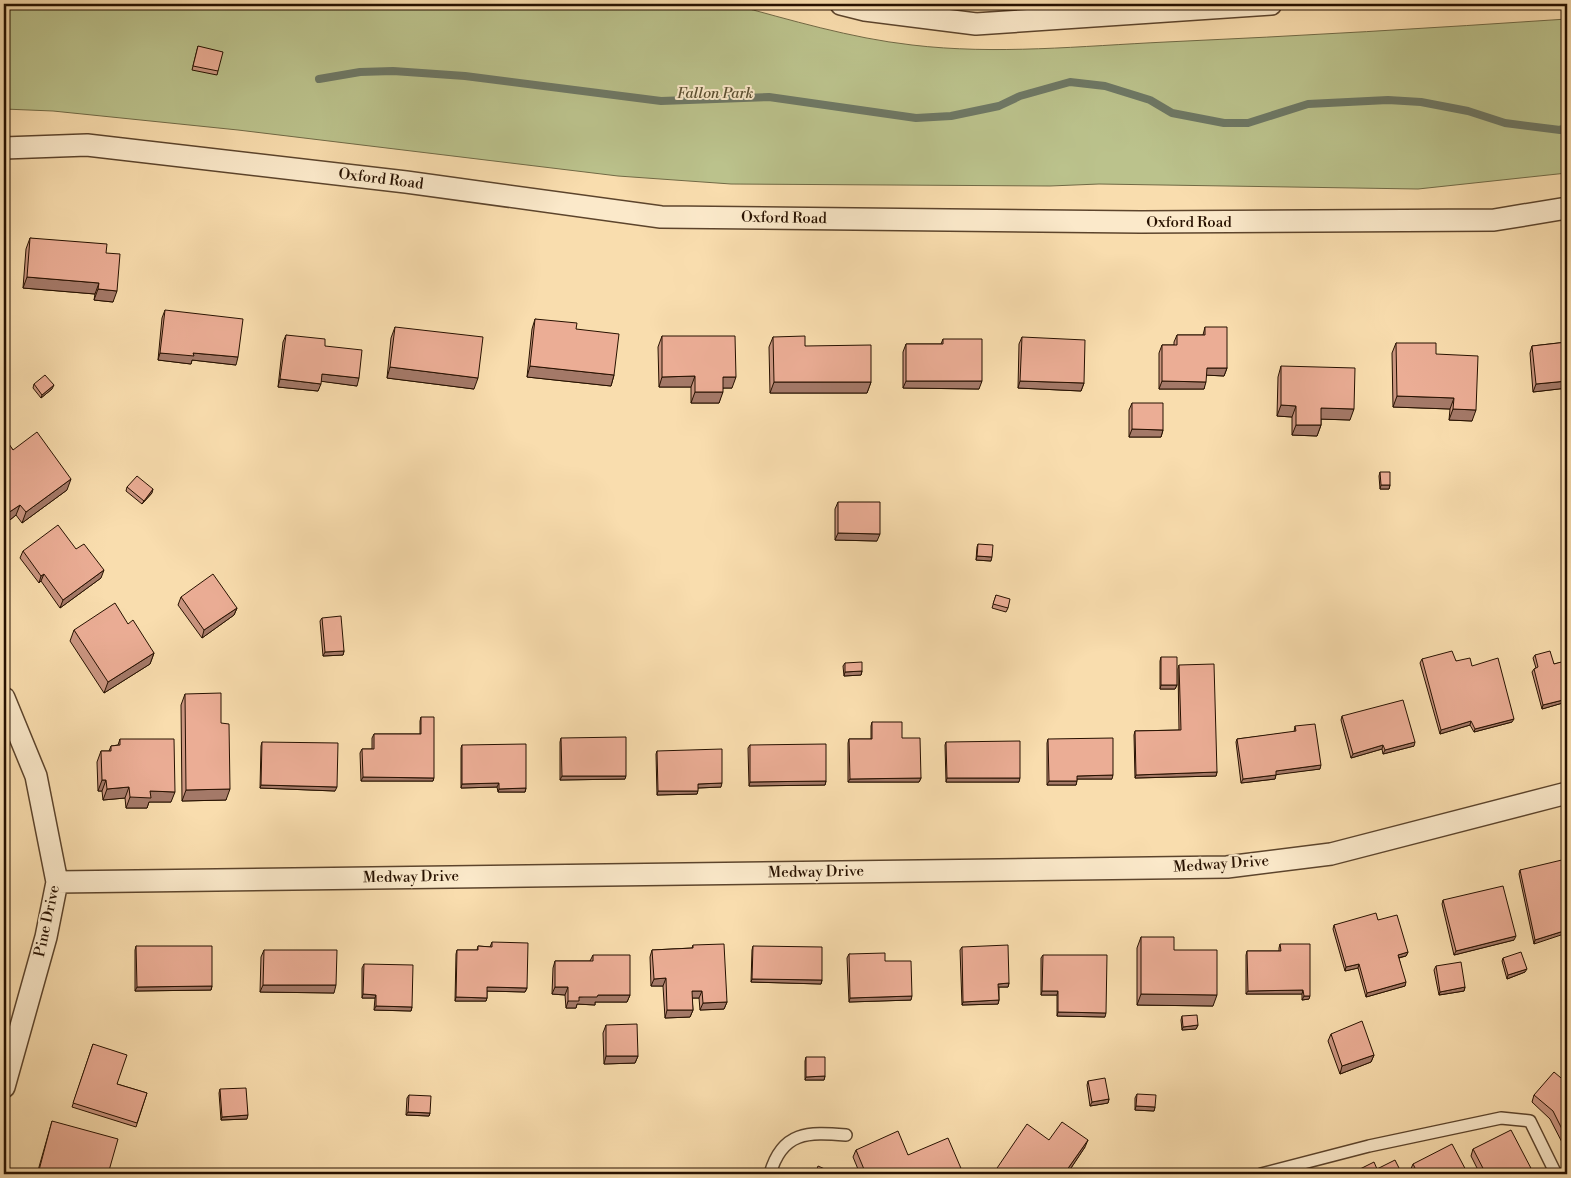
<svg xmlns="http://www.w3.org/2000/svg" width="1571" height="1178" viewBox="0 0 1571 1178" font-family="'Libre Bodoni',serif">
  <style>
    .green { fill: #bbc28c; stroke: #716a46 }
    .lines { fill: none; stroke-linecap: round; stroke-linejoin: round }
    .stream { stroke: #6e7865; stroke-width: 8 }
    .lane-casing { stroke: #5c442c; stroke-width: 14 }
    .street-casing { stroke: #5c442c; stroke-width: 24 }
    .lane { stroke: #fbe9ca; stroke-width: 11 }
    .street { stroke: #fbe9ca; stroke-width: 21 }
    .wall { fill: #ca9580; stroke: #271100 }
    .shaded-wall { fill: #a47968; stroke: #271100 }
    .building { fill: #ebad95; stroke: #271100 }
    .labels { text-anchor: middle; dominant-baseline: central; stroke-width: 4; stroke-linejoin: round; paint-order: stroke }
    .park-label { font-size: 15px; font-style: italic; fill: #5b4f31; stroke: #fbe9ca }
    .street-label { font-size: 15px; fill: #271100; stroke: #fbe9ca }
  </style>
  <rect width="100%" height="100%" fill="#f9ddae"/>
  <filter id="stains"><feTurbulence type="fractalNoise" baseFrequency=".004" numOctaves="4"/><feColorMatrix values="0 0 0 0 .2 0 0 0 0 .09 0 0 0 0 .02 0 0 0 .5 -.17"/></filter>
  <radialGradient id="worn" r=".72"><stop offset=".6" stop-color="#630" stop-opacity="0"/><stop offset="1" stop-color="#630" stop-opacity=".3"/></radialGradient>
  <path class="green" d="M4,4H731C791,20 850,38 912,45C996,55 1081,46 1166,42C1300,36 1433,28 1567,19V173L1418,189L1099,184L1050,186L731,184L618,176L238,130L53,111L4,109Z"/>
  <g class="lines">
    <path class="stream" d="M319,79L360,72L393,71L465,76L661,101L769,97L916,118L951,116L999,106L1020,96L1070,82L1105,86L1150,100L1172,113L1224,123H1248L1308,104L1388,100L1421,102L1468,111L1505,123L1560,130L1567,127"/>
    <g class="lane-casing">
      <path id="lane" d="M770,1174C782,1131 808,1132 846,1135
        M1261,1174L1369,1146L1501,1118L1530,1121L1556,1174"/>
    </g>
    <g class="street-casing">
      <path id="street" d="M841,4L865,10L976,24L1271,4
        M4,148L87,145L406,182L661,217L1141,222L1494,220L1567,208
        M4,698L36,776L57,882L46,937L4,1087
        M57,882L1227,867L1331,854L1567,793"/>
    </g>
    <use href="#lane" class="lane"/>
    <use href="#street" class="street"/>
  </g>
  <path class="wall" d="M198,46L218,71L217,75L192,70Z
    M30,238L106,253L113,302L94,300L95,294L23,288L26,249Z
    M165,310L236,365L192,360L191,364L158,360L162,318Z
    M535,319L576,329L614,375L611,386L527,377L532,329Z
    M395,327L474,389L387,378L391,338Z
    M1205,327L1227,368L1224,376L1206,375L1204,389H1159V353L1162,345H1174V342L1177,335H1203Z
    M286,335L325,346L357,386L321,381L318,391L278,387L283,342Z
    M662,336L732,388H723L719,403H691V387H659L658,347Z
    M773,337L805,346L871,382L867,393H770L769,347Z
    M1022,337L1084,383L1081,391L1018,388L1019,344Z
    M943,339L979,389L903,388V352L906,344H941Z
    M1567,342V388L1533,392L1530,353L1532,346Z
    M1396,343L1436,354L1472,421L1449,420L1450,409L1393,407L1392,353Z
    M1281,366L1350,420L1321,419V425L1317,436L1292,435V417L1277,416L1278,377Z
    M34,384L52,389L41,398L33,388Z
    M1132,403L1163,430L1161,437H1129V410Z
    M4,438L13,450L67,490L22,523L16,515L5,524L4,523Z
    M1380,472L1390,485L1389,489H1380L1379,476Z
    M127,487L152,493L142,504L126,491Z
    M838,502L877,541L835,540V509Z
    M978,544L991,561L976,560L977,547Z
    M76,549L101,578L60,608L41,581L39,583L20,558L23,551Z
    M996,595L1008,608L1006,612L992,608Z
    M181,597L237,608L234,615L202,638L178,605Z
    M322,618L344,651L343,655L323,656L320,621Z
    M128,624L154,653L150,664L104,693L70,641L74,630Z
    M1535,655L1554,664L1563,662L1564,656L1567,655V707L1566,702L1542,709L1532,672L1534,669L1536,668L1533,658Z
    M1161,657L1177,685L1175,689H1160V661Z
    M1422,659L1456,661L1472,666L1512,722L1474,732L1470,725L1440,734L1420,663Z
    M845,663L862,671L861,675L844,676L843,666Z
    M1179,665L1217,772L1216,776L1135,778L1134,735L1135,731L1179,730L1178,669Z
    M185,694L221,723L226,800L182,801L181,705Z
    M1342,716L1414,746L1383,754L1382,749L1351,758L1341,720Z
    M421,717L433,781H361L360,753L362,749H372V738L374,734H420V721Z
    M872,722L902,738L921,778L919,782H848V743L849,739H871V726Z
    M1295,726L1320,769L1276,774L1275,779L1241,783L1236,742L1237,739L1294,732Z
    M561,738L625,779L560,780V742Z
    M120,739L171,802H149L147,808H126L125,798L103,800L102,791H98L97,762L101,751H109L111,746L118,745Z
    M1048,739L1112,779H1077L1076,785H1047V743Z
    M262,742L335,791L260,788L261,746Z
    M946,742L1019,782H946L945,745Z
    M462,745L526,788L525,792H498L497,787L461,788V748Z
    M750,745L826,781L825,785L749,786L748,748Z
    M657,751L721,787L698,788L697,794L657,795L656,754Z
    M1567,864L1534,944L1519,874L1520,870Z
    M1443,900L1514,940L1454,955L1442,904Z
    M1378,920L1408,952L1406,956L1399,958L1405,986L1366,997L1358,968L1345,971L1333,929L1334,925Z
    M1141,937L1174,950L1213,1006L1137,1005V948Z
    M492,942L527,988L525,992L487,991V998L486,1001H455L456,954L457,950H477L478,946L490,947Z
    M1280,944L1309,999L1302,1000V994H1246V955L1247,951H1279V948Z
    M693,945L727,1002L724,1009L700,1010L699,998H692L693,1010L690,1017L665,1018L663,986H651L650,957L652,950L692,948Z
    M136,946L212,986L211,990L135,991V950Z
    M753,946L822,980L821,984L751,982L752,950Z
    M962,947L1009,983L1008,987H999V1000L998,1004L962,1005L960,950Z
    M264,950L334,993L260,992L261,957Z
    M849,954L885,961L911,1000L849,1002L847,958Z
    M593,955L630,995L627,1002H595V1005L577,1004L576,1008H566L565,995L552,994L553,968L555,961H590Z
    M1043,955L1105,1017L1057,1016V995H1041V958Z
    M1503,958L1525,972L1507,979L1502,961Z
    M364,964L412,1007L411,1011L374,1010L375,998H362V968Z
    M1436,966L1465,987L1464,991L1439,995L1434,970Z
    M1182,1016L1198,1025L1196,1029L1182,1030L1181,1020Z
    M606,1025L638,1056L635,1063L604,1064L603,1033Z
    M1331,1034L1374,1055L1371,1062L1340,1074L1328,1041Z
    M93,1044L117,1084L147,1093L136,1127L72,1107Z
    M806,1057L825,1076L824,1080H805V1061Z
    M1088,1081L1109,1099L1108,1103L1090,1106L1087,1085Z
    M1567,1083V1152L1550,1119L1532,1102L1534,1095Z
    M220,1089L247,1119L221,1120L219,1093Z
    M1137,1094L1155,1107L1154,1111L1135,1110V1098Z
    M409,1095L430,1113L429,1116L406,1115L407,1098Z
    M52,1121L108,1174H37Z
    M1049,1140L1085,1147L1067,1174H993Z
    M1473,1149L1534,1174H1480L1471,1156Z
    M856,1150L908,1155L963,1173L962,1174H860L853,1157Z
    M1413,1164L1468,1174H1412L1410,1171Z"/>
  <path class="shaded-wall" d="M27,277L99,283L95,294L23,288Z
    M98,289L117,291L113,302L94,300Z
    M160,353H193L238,357L236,365L192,360L191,364L158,360Z
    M530,366L614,375L611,386L527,377Z
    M390,367L478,378L474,389L387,378Z
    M1207,368H1227L1224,376L1204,375Z
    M322,374L359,378L357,386L319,381Z
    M695,376L691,387H659L662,377Z
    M723,377H736L732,388H719Z
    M280,379L321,384L318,391L278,387Z
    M906,381H982L979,389L903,388Z
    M1020,381L1084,383L1081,391L1018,388Z
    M1162,381L1206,382L1204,389H1159Z
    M1567,381V388L1533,392L1536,384Z
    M774,382H871L867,393H770Z
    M54,385L52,389L41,398L42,395Z
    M695,392H723L719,403H691Z
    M1397,396L1454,398L1450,409L1393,407Z
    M1281,405L1296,406L1292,417L1277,416Z
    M1321,408L1354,409L1350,420L1318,419Z
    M1453,409L1476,410L1472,421L1449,420Z
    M1296,425H1321L1317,436L1292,435Z
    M1132,429L1163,430L1161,437H1129Z
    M71,479L67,490L22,523L26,512Z
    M1381,485H1390L1389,489H1380Z
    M153,489L152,493L142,504L144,501Z
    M20,505L16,515L5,524L8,513Z
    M838,533L880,534L877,541L835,540Z
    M977,556L992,557L991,561L976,560Z
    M104,570L101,578L60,608L63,600Z
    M44,574L41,581L39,583L41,576Z
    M237,608L234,615L202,638L204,630Z
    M344,651L343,655L323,656L325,652Z
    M154,653L150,664L104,693L108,682Z
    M862,671L861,675L844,676L845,672Z
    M1161,685H1177L1175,689H1160Z
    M1567,699L1566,702L1542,709L1543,705Z
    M1514,719L1512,722L1474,732L1475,729Z
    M1471,721L1470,725L1440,734L1441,730Z
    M1415,742L1414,746L1383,754L1385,750Z
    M1383,745L1382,749L1351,758L1353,754Z
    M1321,765L1320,769L1274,775L1276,771Z
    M1217,772L1216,776L1135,778L1136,775Z
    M1113,775L1112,779H1076L1077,776Z
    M1276,775L1275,779L1241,783L1243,779Z
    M562,776H626L625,779L560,780Z
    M363,777L434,778L433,781H361Z
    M921,778L919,782H848L850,779Z
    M947,778H1020L1019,782H946Z
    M102,780H106L102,791H98Z
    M826,781L825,785L749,786L750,782Z
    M1049,781H1077L1076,785H1047Z
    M499,783L497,787L461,788L462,784Z
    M722,783L721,787L697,788L698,784Z
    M261,785L337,787L335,791L260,788Z
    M129,787L125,798L103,800L107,789Z
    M526,788L525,792H498L499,789Z
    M230,789L226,800L182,801L186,790Z
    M150,791L175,792L171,802H149L147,808H126L130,797Z
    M658,791H698L697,794L657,795Z
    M1567,930V933L1534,944L1535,940Z
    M1516,936L1514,940L1454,955L1456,951Z
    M1408,952L1406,956L1397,958L1398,955Z
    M1359,964L1358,968L1345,971L1346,967Z
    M1527,969L1525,972L1507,979L1508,975Z
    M666,978L663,986H651L654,979Z
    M752,979L822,980L821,984L751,982Z
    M1406,982L1405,986L1366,997L1367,993Z
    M1009,983L1008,987H997L998,984Z
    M263,985H336L334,993L260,992Z
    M212,986L211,990L135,991L137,987Z
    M487,987L527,988L525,992L486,991Z
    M555,987H568L565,995L552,994Z
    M1465,987L1464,991L1439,995L1440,992Z
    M1303,990L1302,994H1246L1248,991Z
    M692,991H702L699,998H689Z
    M1042,991H1058L1057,995H1041Z
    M363,994L376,995L375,998H362Z
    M1141,994L1217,995L1213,1006L1137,1005Z
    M598,995H630L627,1002H595V1005L577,1004L576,1008H566L568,1001L579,997Z
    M912,996L911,1000L849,1002L850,998Z
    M1304,996H1310L1309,999L1302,1000Z
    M456,997L487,998L486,1001H455Z
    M999,1000L998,1004L962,1005L963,1002Z
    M727,1002L724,1009L700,1010L703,1003Z
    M376,1006L412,1007L411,1011L374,1010Z
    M667,1010H693L690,1017L665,1018Z
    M1058,1012L1106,1013L1105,1017L1057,1016Z
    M1198,1025L1196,1029L1182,1030L1183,1027Z
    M1374,1055L1371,1062L1340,1074L1342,1066Z
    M606,1056H638L635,1063L604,1064Z
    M825,1076L824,1080H805L806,1077Z
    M1109,1099L1108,1103L1090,1106L1092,1102Z
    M1136,1106L1155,1107L1154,1111L1135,1110Z
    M408,1112L430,1113L429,1116L406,1115Z
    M248,1115L247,1119L221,1120L222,1117Z
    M1088,1140L1085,1147L1067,1174H1064Z"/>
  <path class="building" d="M198,46L223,52L218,71L193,66Z
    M30,238L107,244L106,253L120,254L117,291L98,289L99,283L27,277Z
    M165,310L243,319L238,357L193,353L194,356L160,353Z
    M535,319L577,323L576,329L619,334L614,375L530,366Z
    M395,327L483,337L478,378L390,367Z
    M1205,327H1227V368H1207L1206,382L1162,381V345H1177V335H1205Z
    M286,335L325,339V346L362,350L359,378L322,374L321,384L280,379Z
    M662,336H735L736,377H723V392H695V376L662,377Z
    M805,336V346L871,345V382H774L773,337Z
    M1022,337L1085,340L1084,383L1020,381Z
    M943,339H982V381H906V344H943Z
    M1567,342V381L1536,384L1532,346Z
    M1396,343H1436V354L1478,356L1476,410L1453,409L1454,398L1397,396Z
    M1281,366L1355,368L1354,409L1321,408V425H1296V406L1281,405Z
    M45,375L54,385L42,395L34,384Z
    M1132,403H1163V430L1132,429Z
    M37,432L71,479L26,512L20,505L8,513L4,507V438H5L13,450Z
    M1380,472H1390V485H1381Z
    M137,476L153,489L144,501L127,487Z
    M838,502H880V534L838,533Z
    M58,525L76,549L84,544L104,570L63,600L44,574L41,576L23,551Z
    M978,544L993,545L992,557L977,556Z
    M213,574L237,608L204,630L181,597Z
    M996,595L1010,599L1008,608L993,604Z
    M115,603L128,624L133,620L154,653L108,682L74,630Z
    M341,616L344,651L325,652L322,618Z
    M1452,651L1456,661L1470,658L1472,666L1498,658L1514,719L1475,729L1471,721L1441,730L1422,659Z
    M1550,651L1554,664L1565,661L1564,656L1567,655V699L1543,705L1534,669L1538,667L1535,655Z
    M1161,657H1177V685H1161Z
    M862,662V671L845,672V663Z
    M1214,664L1217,772L1136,775L1135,731L1181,730L1179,665Z
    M221,693V723L229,724L230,789L186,790L185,694Z
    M1403,700L1415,742L1385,750L1383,745L1353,754L1342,716Z
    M421,717H434V778L363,777L362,749H374V734H421Z
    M872,722H902V738H920L921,778L850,779L849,739H872Z
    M1315,724L1321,765L1276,771V775L1243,779L1237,739L1296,731L1295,726Z
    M626,737V776H562L561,738Z
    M1113,738V775L1077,776V781H1049L1048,739Z
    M120,739H174L175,792L150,791L151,798L130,797L129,787L107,789L106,780H102L101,751H111V746L120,745Z
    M1020,741V778H947L946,742Z
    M262,742L338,743L337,787L261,785Z
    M526,744V788L499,789V783L462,784V745Z
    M826,744V781L750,782V745Z
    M722,749V783L698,784V791H658L657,751Z
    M1566,859L1567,864V930L1535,940L1520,870Z
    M1503,886L1516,936L1456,951L1443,900Z
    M1376,913L1378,920L1397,915L1408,952L1398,955L1406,982L1367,993L1359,964L1346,967L1334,925Z
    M1141,937H1174V950H1217V995L1141,994Z
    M492,942L528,943L527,988L487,987V998L456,997L457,950H478V946L492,947Z
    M724,944L727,1002L703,1003L702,991H692L693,1010H667L666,978L654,979L652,950L693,948V945Z
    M1280,944H1310V996H1304L1303,990L1248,991L1247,951H1281Z
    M1008,945L1009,983L998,984L999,1000L963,1002L962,947Z
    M136,946H212V986L137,987Z
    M753,946L822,947V980L752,979Z
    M264,950H337L336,985H263Z
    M1521,952L1527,969L1508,975L1503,958Z
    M885,953V961H911L912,996L850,998L849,954Z
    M593,955H630V995H598L597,997H579V1001H568V987H555V961H593Z
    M1043,955H1107L1106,1013L1058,1012V991H1042Z
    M1461,962L1465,987L1440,992L1436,966Z
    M364,964L413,965L412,1007L376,1006V995L363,994Z
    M1197,1015L1198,1025L1183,1027L1182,1016Z
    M1362,1021L1374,1055L1342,1066L1331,1034Z
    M637,1024L638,1056H606V1025Z
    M93,1044L127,1055L117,1084L147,1093L137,1123L73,1103Z
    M806,1057H825V1076L806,1077Z
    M1554,1072L1567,1083V1139L1553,1111L1534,1095Z
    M1105,1078L1109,1099L1092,1102L1088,1081Z
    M246,1088L248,1115L222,1117L220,1089Z
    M1137,1094L1156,1095L1155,1107L1136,1106Z
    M409,1095L431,1096L430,1113L408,1112Z
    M52,1121L118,1139L108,1174H38Z
    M1062,1122L1088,1140L1064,1174H1063L1057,1170L1054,1174H993L1027,1124L1049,1140Z
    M1511,1130L1534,1174H1486L1473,1149Z
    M898,1131L908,1155L948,1138L963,1173L960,1174H893L892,1173L890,1174H879L878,1172L873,1174H866L856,1150Z
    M1452,1144L1468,1174H1418L1413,1164Z
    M1395,1160L1402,1174H1350L1374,1162L1377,1169Z
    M818,1166L836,1174H815Z"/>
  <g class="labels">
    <g class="park-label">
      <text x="715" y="93">Fallon Park</text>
    </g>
    <g class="street-label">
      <text transform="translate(381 179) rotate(7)">Oxford Road</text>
      <text transform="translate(784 218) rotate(1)">Oxford Road</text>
      <text x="1189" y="222">Oxford Road</text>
      <text transform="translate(1221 864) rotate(-4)">Medway Drive</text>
      <text transform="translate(816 872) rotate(-1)">Medway Drive</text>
      <text transform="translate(411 877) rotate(-1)">Medway Drive</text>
      <text transform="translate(47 921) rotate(-78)">Pine Drive</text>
    </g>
  </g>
  <rect width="1571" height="1178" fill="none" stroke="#f9ddae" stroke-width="20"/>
  <rect x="5" y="5" width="1561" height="1168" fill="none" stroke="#271100" stroke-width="2.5"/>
  <rect x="10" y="10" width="1551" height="1158" fill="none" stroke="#271100"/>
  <rect width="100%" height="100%" filter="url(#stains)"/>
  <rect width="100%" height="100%" fill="url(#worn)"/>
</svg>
